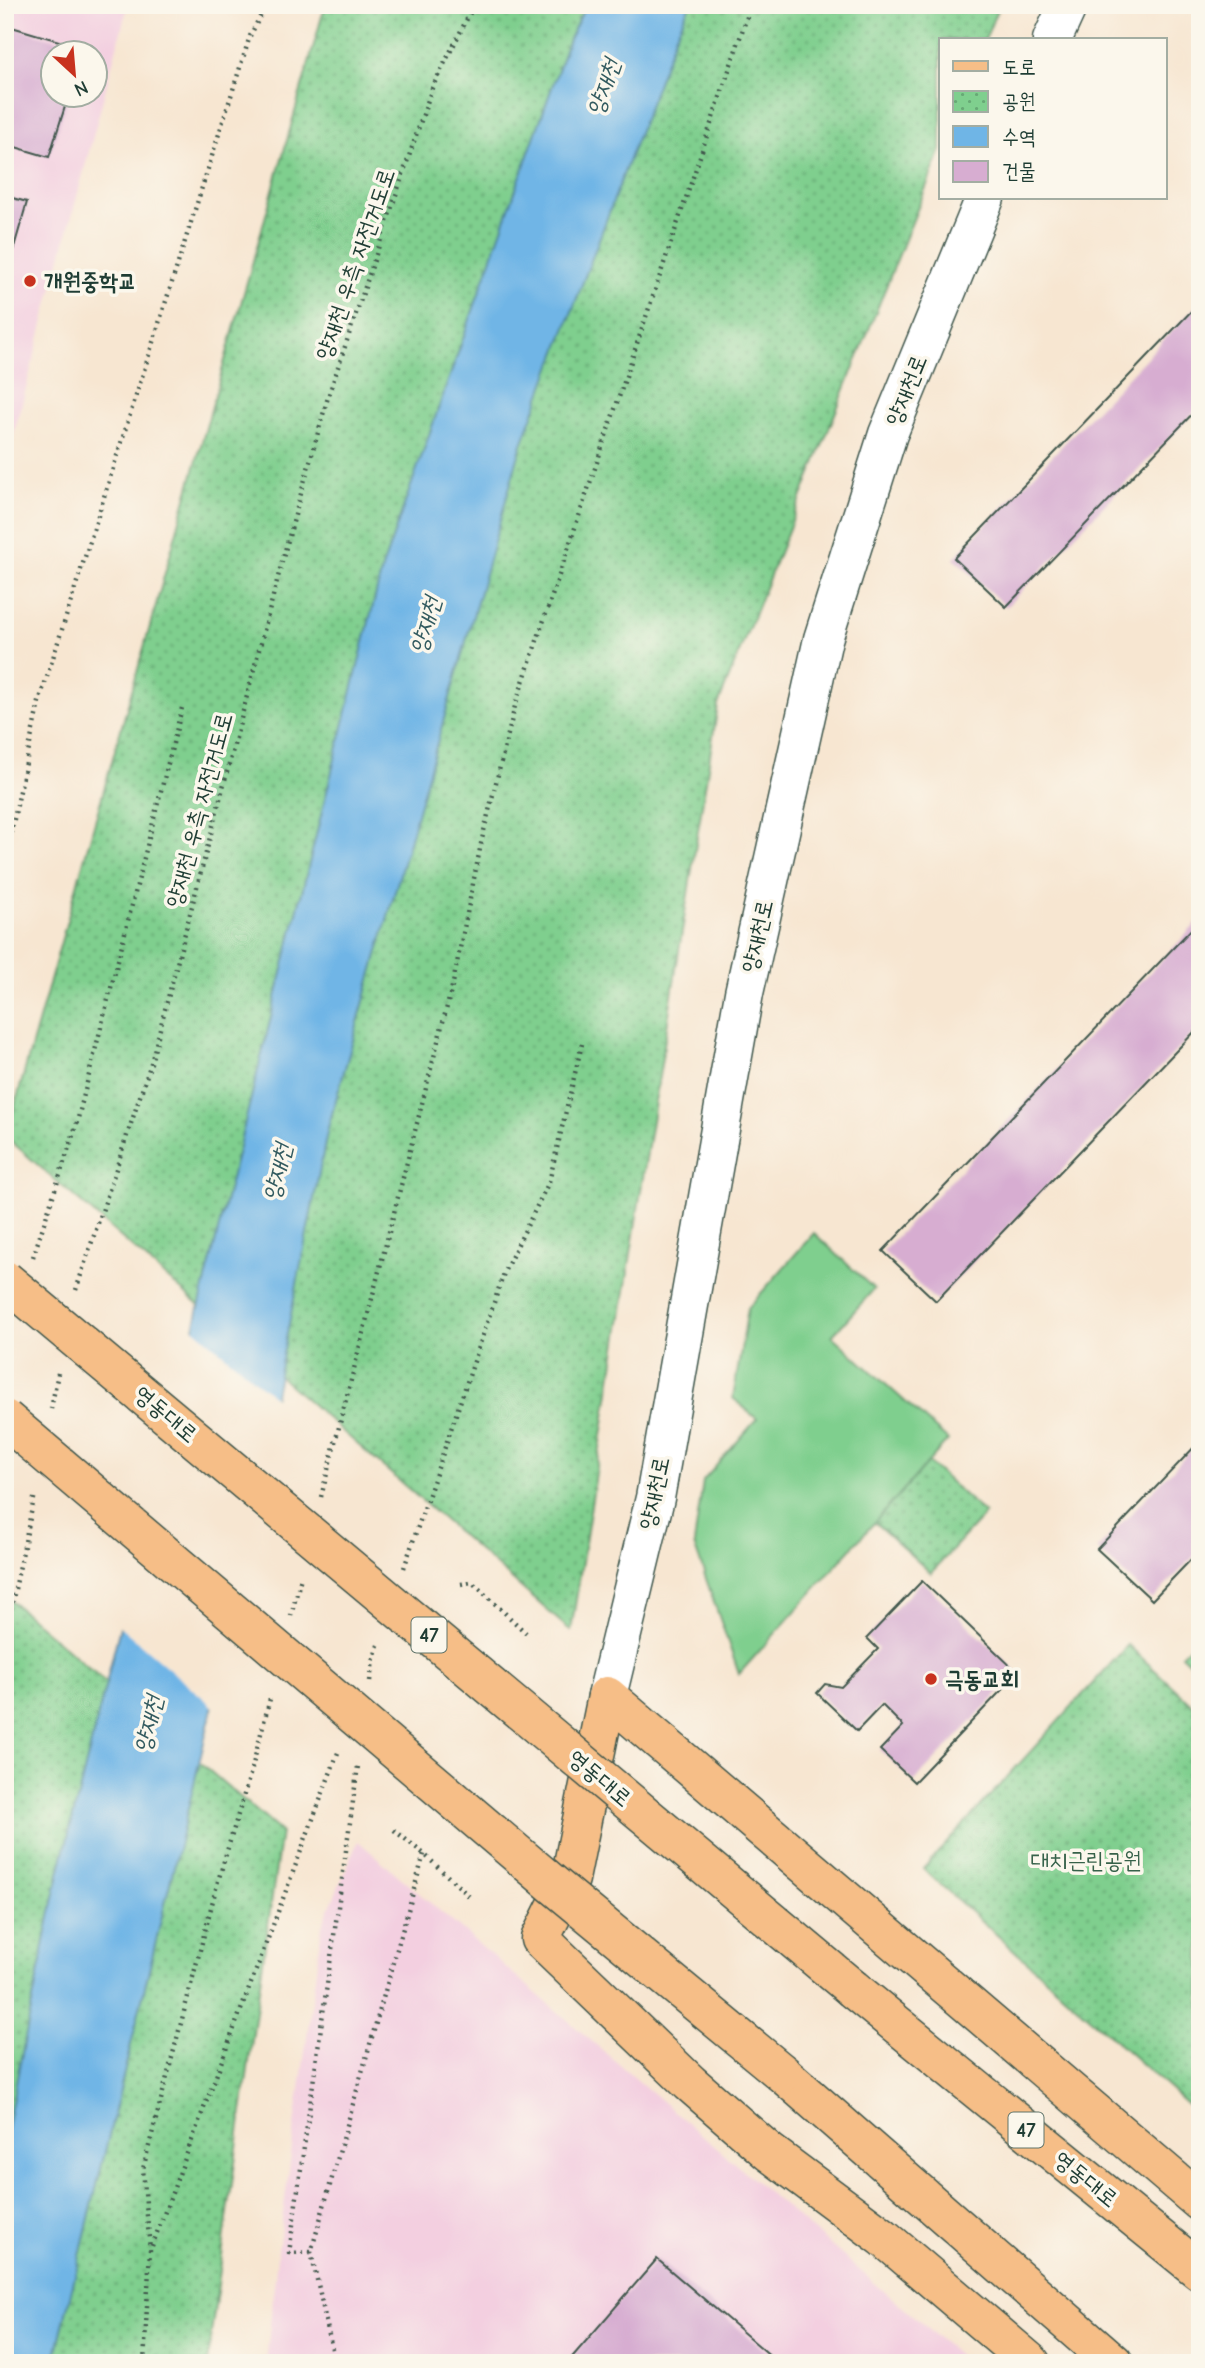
<svg xmlns="http://www.w3.org/2000/svg" width="1205" height="2368" viewBox="0 0 1205 2368" font-family="'Comic Neue','Poor Story',sans-serif">
  <style>
    .built { fill: #f3cfe0; fill-rule: evenodd }
    .park { fill: url(#park-dots); stroke: #4f8661; stroke-width: 2 }
    .pitch { fill: #7fcf8e; stroke: #4f8661; stroke-width: 2 }
    .water { fill: #6fb5e6; stroke: #47798d; stroke-width: 2 }
    .pier { fill: #f7e6d1 }
    .building { fill: #d7add1 }
    .lines { fill: none; stroke-linecap: round; stroke-linejoin: round }
    .minor-casing { stroke: #3f564c; stroke-width: 41 }
    .major-casing { stroke: #3f564c; stroke-width: 41 }
    .path { stroke: #3f564c; stroke-width: 4.5; stroke-dasharray: 2 5; stroke-linecap: butt }
    .minor { stroke: #fff; stroke-width: 38 }
    .major { stroke: #f6be87; stroke-width: 38 }
    .major-bridge-casing { stroke: #3f564c; stroke-width: 41; stroke-linecap: butt }
    .major-bridge { stroke: #f6be87; stroke-width: 38 }
    .poi-dot { fill: #c8321e; stroke: #fbf7ec; stroke-width: 2.5 }
    .labels { text-anchor: middle; dominant-baseline: central; stroke-width: 7; stroke-linejoin: round; paint-order: stroke }
    .shield { fill: #fbf7ec; stroke: #61756b; stroke-width: 2 }
    .shield-label { font-size: 21px; font-weight: bold; fill: #1f3d34 }
    .street-label { font-size: 23px; fill: #1f3d34; stroke: #fbf7ec }
    .poi-label { font-size: 23px; font-weight: bold; fill: #1f3d34; stroke: #fbf7ec; text-anchor: start }
    .park-label { font-size: 23px; fill: #37624a; stroke: #fbf7ec }
    .water-label { font-size: 24px; font-style: italic; fill: #335b60; stroke: #fbf7ec }
  </style>
  <defs>
    <pattern id="park-dots" width="8" height="8" patternUnits="userSpaceOnUse" patternTransform="scale(1.75)"><rect width="8" height="8" fill="#7fcf8e"/><path d="M2 2h.1M6 6h.1" fill="none" stroke="#67a975" stroke-width="1.8" stroke-linecap="round"/></pattern>
  </defs>
  <rect width="100%" height="100%" fill="#fbf7ec"/>
  <filter id="ink" filterUnits="userSpaceOnUse"><feTurbulence type="fractalNoise" baseFrequency=".0143" numOctaves="2"/><feDisplacementMap in="SourceGraphic" scale="14" xChannelSelector="R" yChannelSelector="G"/><feConvolveMatrix kernelMatrix="1 2 1 2 8 2 1 2 1" color-interpolation-filters="sRGB"/></filter>
  <filter id="wash" filterUnits="userSpaceOnUse"><feTurbulence type="fractalNoise" baseFrequency=".00686" numOctaves="4" result="noise"/><feDisplacementMap in="SourceGraphic" scale="28" xChannelSelector="R" yChannelSelector="G"/><feGaussianBlur stdDeviation="1.57" result="paint"/><feColorMatrix in="noise" values="0 0 0 0 0 0 0 0 0 0 0 0 0 0 0 0 0 1.4 0 .05"/><feComposite in="paint" operator="in"/></filter>
  <g filter="url(#wash)">
    <rect width="100%" height="100%" fill="#f7e6d1"/>
    <path class="built" d="M5,5H128L5,467ZM52,52H94V94H52Z
      M358,1841L968,2363H266L277,2258L322,1926Z"/>
    <path class="park" d="M327,5H999L985,40H941V150L718,705L571,1631L6,1137L322,16Z
      M928,1462L985,1514L931,1573L874,1522Z
      M5,1596L281,1832L207,2363H5Z
      M1200,1636V1673L1181,1655Z
      M1128,1645L1200,1712V2116L923,1869Z"/>
    <path class="pitch" d="M814,1233L874,1289L832,1336L948,1440L739,1674L694,1544L703,1481L757,1419L733,1398L748,1308Z"/>
    <path class="water" d="M586,5H690L675,37L521,447L328,1128L214,1701L54,2363H5V2136L59,1873L383,565L569,39Z"/>
    <path class="pier" d="M191,1326L278,1400L216,1709L117,1624Z"/>
    <g id="blocks">
      <path class="building" d="M5,25L83,48L81,52H52V94H69L49,157L5,144Z
        M5,196L27,202L6,275L5,274Z
        M1200,302V406L1006,607L954,558Z
        M1200,920V1026L936,1301L883,1251Z
        M1200,1441V1550L1152,1600L1097,1549Z
        M922,1581L1018,1673L914,1782L880,1750L903,1726L882,1705L857,1731L817,1693L825,1684L841,1687L878,1649L867,1638Z
        M657,2259L779,2363H567Z"/>
    </g>
  </g>
  <g filter="url(#ink)">
    <use href="#blocks" fill-opacity="0" stroke="#3f564c" stroke-width="2"/>
    <g class="lines">
      <g class="minor-casing">
        <path id="minor" d="M1052,40L1068,5
          M607,1696L655,1498L744,993L823,639L888,434L985,198"/>
      </g>
      <g class="major-casing">
        <path id="major" d="M853,1989L1200,2271
          M782,2073L1114,2363
          M1031,2363L883,2237L769,2152L690,2083L540,1939L570,1879L607,1696L1200,2202"/>
      </g>
      <path class="path" d="M5,861L39,702L250,36L266,5
        M33,1257L76,1126L182,708
        M76,1290L151,1063L283,558L328,397L432,88L474,5
        M51,1409L58,1373
        M321,1497L453,983L482,839L515,706L751,5
        M404,1568L505,1270L549,1182L582,1044
        M461,1584L472,1582L526,1633
        M291,1616L301,1577
        M5,1637L35,1494
        M370,1681L373,1661L379,1642
        M394,1830L424,1854L472,1899
        M152,2246L339,1750
        M311,2252L289,2253L358,1766
        M144,2363L150,2250L143,2169L218,1881L252,1768L271,1695
        M335,2363L311,2252L424,1854"/>
      <use href="#minor" class="minor"/>
      <use href="#major" class="major"/>
      <g class="major-bridge-casing">
        <path id="major-bridge" d="M5,1280L853,1989
          M5,1419L555,1886L782,2073"/>
      </g>
      <use href="#major-bridge" class="major-bridge"/>
    </g>
  </g>
  <g class="poi-dot">
    <circle cx="30" cy="281" r="7"/>
    <circle cx="931" cy="1679" r="7"/>
  </g>
  <g class="labels">
    <g class="shield">
      <rect x="411.5" y="1617.5" width="35" height="35" rx="5"/>
      <rect x="1008.5" y="2112.5" width="35" height="35" rx="5"/>
    </g>
    <g class="shield-label">
      <text x="429" y="1635">47</text>
      <text x="1026" y="2130">47</text>
    </g>
    <g class="street-label">
      <text transform="translate(355 264) rotate(-71)">양재천 우측 자전거도로</text>
      <text transform="translate(906 390) rotate(-68)">양재천로</text>
      <text transform="translate(199 810) rotate(-75)">양재천 우측 자전거도로</text>
      <text transform="translate(757 936) rotate(-77)">양재천로</text>
      <text transform="translate(166 1414) rotate(40)">영동대로</text>
      <text transform="translate(654 1493) rotate(-78)">양재천로</text>
      <text transform="translate(600 1778) rotate(40)">영동대로</text>
      <text transform="translate(1086 2179) rotate(39)">영동대로</text>
    </g>
    <g class="poi-label">
      <text x="44" y="281">개원중학교</text>
      <text x="945" y="1679">극동교회</text>
    </g>
    <g class="park-label">
      <text x="1086" y="1860">대치근린공원</text>
    </g>
    <g class="water-label">
      <text transform="translate(603 87) rotate(-71)">양재천</text>
      <text transform="translate(425 625) rotate(-74)">양재천</text>
      <text transform="translate(277 1172) rotate(-77)">양재천</text>
      <text transform="translate(148 1724) rotate(-77)">양재천</text>
    </g>
  </g>
  <rect width="1205" height="2368" fill="none" stroke="#fbf7ec" stroke-width="28"/>
  <rect x="939" y="38" width="228" height="161" fill="#fbf7ec" stroke="#a3ada2" stroke-width="2"/>
  <rect x="953" y="61" width="35" height="10" fill="#f6be87" stroke="#a3ada2" stroke-width="2"/>
  <text x="1002" y="74" font-size="21" fill="#1f3d34">도로</text>
  <rect x="953" y="91" width="35" height="21" fill="url(#park-dots)" stroke="#a3ada2" stroke-width="2"/>
  <text x="1002" y="108" font-size="21" fill="#1f3d34">공원</text>
  <rect x="953" y="126" width="35" height="21" fill="#6fb5e6" stroke="#a3ada2" stroke-width="2"/>
  <text x="1002" y="144" font-size="21" fill="#1f3d34">수역</text>
  <rect x="953" y="161" width="35" height="21" fill="#d7add1" stroke="#a3ada2" stroke-width="2"/>
  <text x="1002" y="178" font-size="21" fill="#1f3d34">건물</text>
  <g transform="translate(74 74) rotate(154)"><circle r="33" fill="#fbf7ec" stroke="#a3ada2" stroke-width="2"/>
  <path d="M0-5L12 26L0 18L-12 26Z" fill="#c8321e"/>
  <text y="-10" font-size="19" font-weight="bold" text-anchor="middle" fill="#1f3d34">N</text>
  </g>
</svg>
